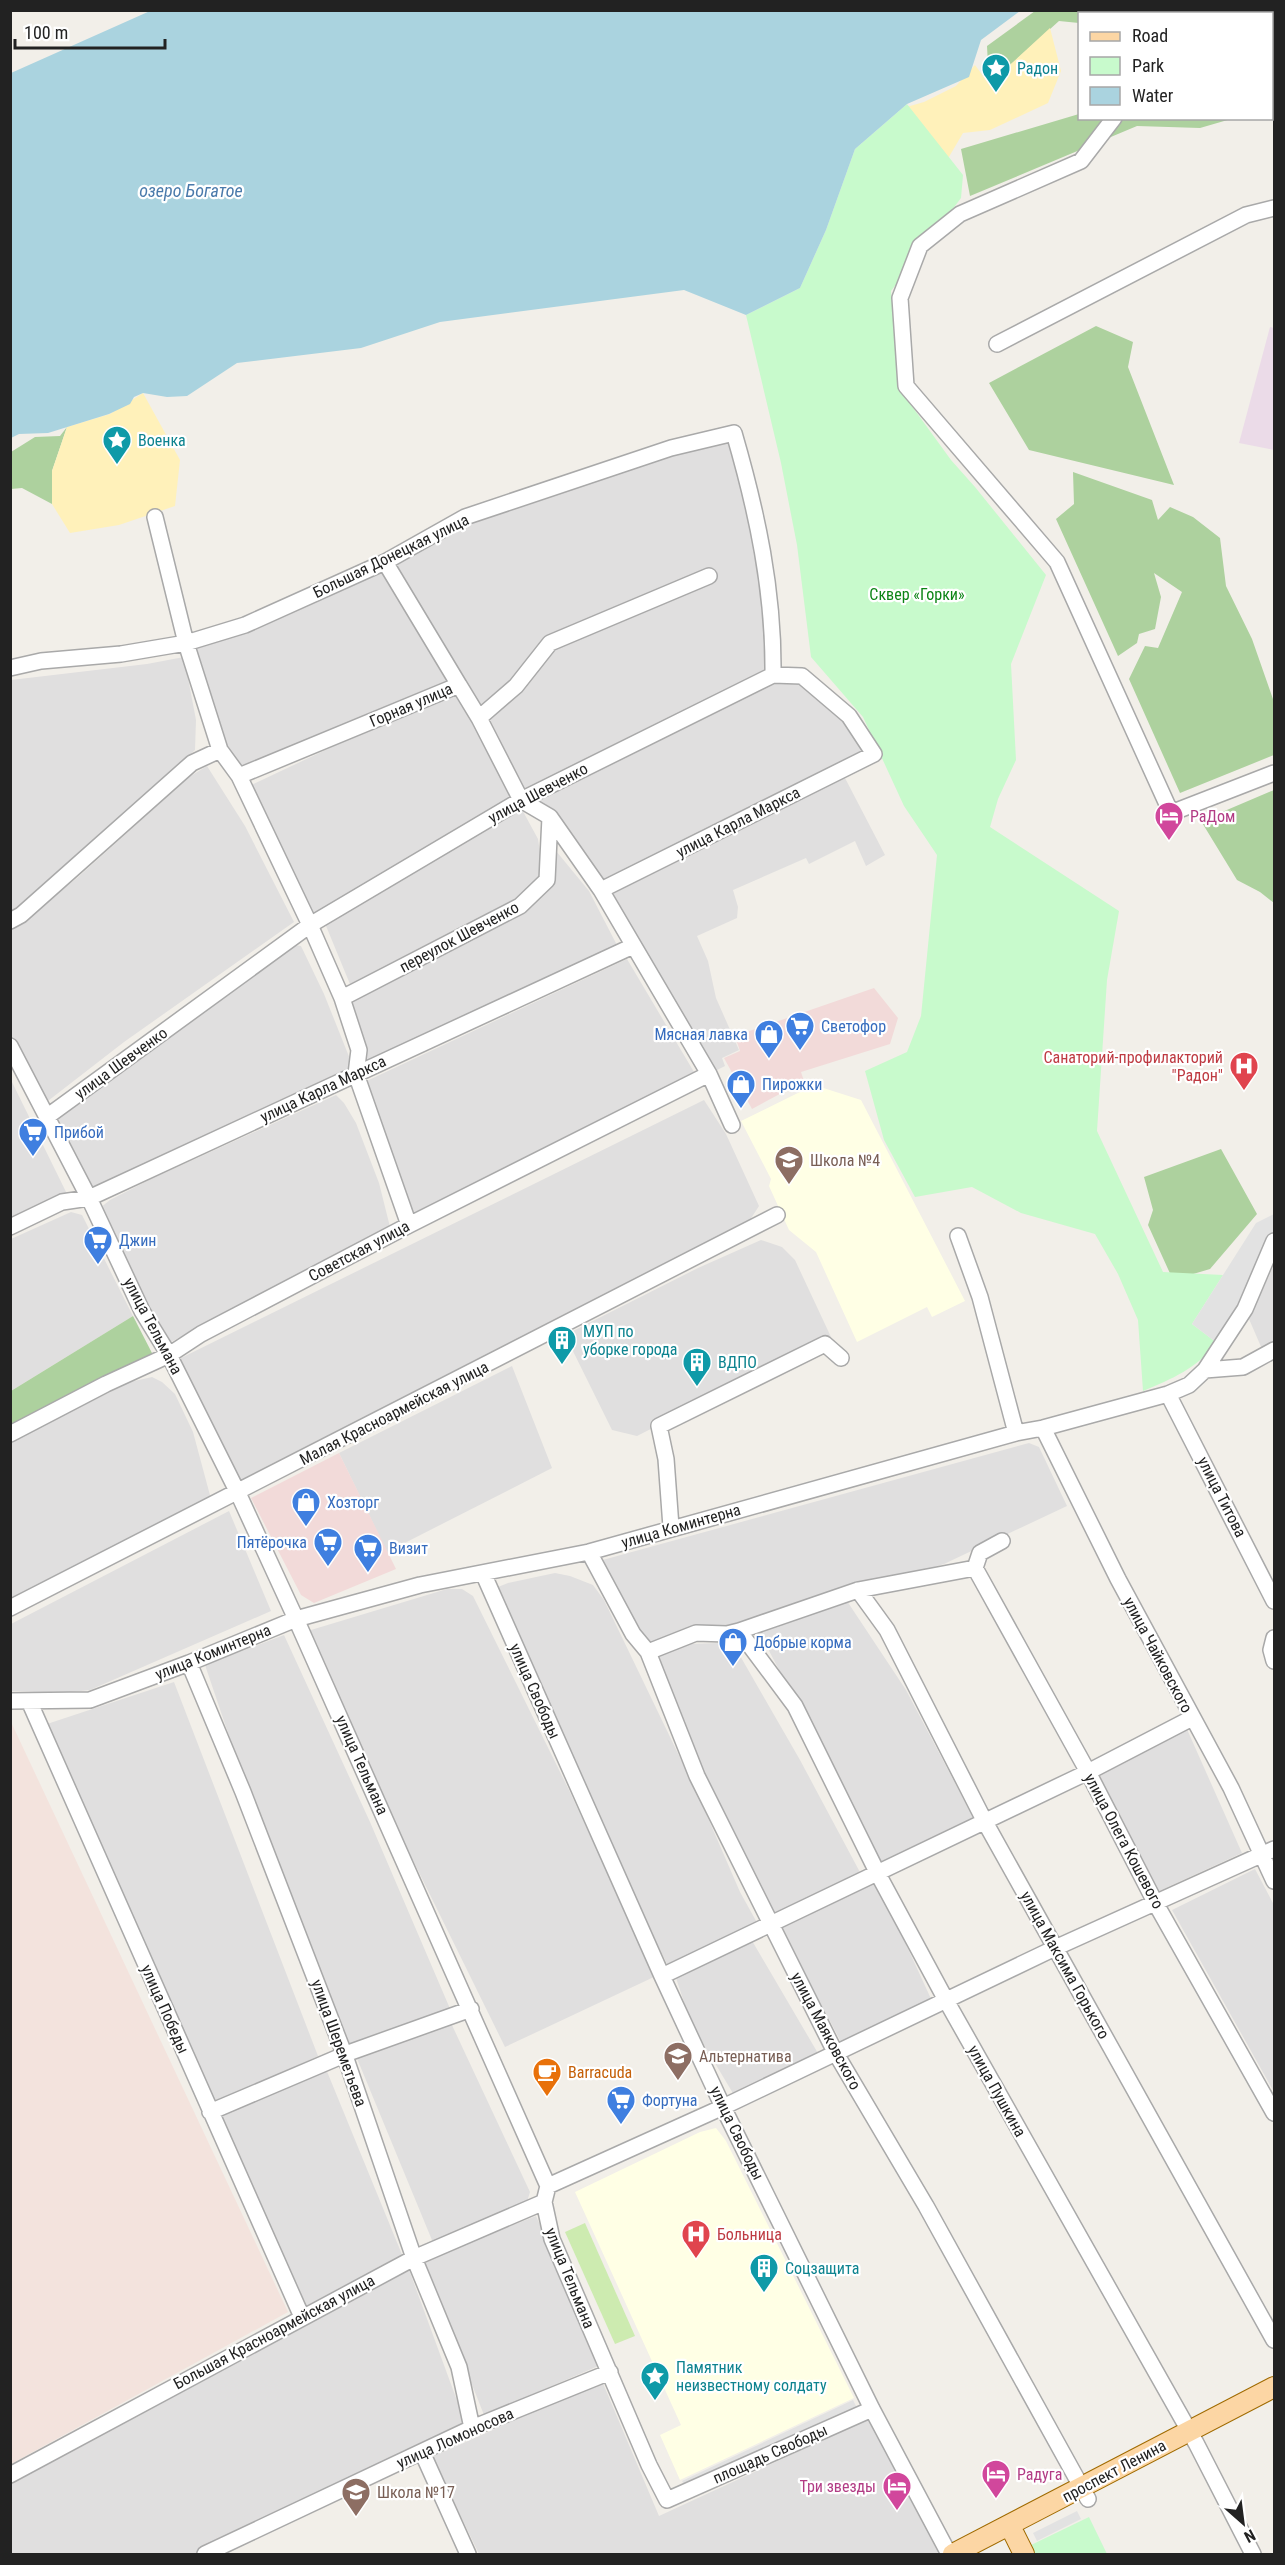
<svg xmlns="http://www.w3.org/2000/svg" width="1285" height="2565" viewBox="0 0 1285 2565" font-family="'Roboto Condensed',sans-serif">
  <style>
    .residential { fill: #e0dfdf }
    .commercial { fill: #f2dad9 }
    .industrial { fill: #ebdbe8 }
    .education { fill: #ffffe5 }
    .military { fill: #f3e3dd }
    .grass { fill: #cdebb0 }
    .forest { fill: #add19e }
    .sand { fill: #fff1ba }
    .park { fill: #c8facc }
    .parking { fill: #e2e2e2 }
    .water { fill: #aad3df }
    .lines { fill: none; stroke-linecap: round; stroke-linejoin: round }
    .minor-casing { stroke: #a9a9a9; stroke-width: 18 }
    .major-casing { stroke: #a06b00; stroke-width: 22 }
    .minor { stroke: #fff; stroke-width: 15 }
    .major { stroke: #fcd6a4; stroke-width: 20 }
    .labels { text-anchor: middle; dominant-baseline: central; stroke-width: 4.5; stroke-linejoin: round; paint-order: stroke }
    .culture-label { font-size: 16px; fill: #0d838f; stroke: #fff; text-anchor: start }
    .street-label { font-size: 16px; fill: #222; stroke: #fff }
    .park-label { font-size: 16px; fill: #0c8416; stroke: #fff }
    .hotel-label { font-size: 16px; fill: #b23c85; stroke: #fff; text-anchor: start }
    .shop-label { font-size: 16px; fill: #366cbe; stroke: #fff; text-anchor: start }
    .health-label { font-size: 16px; fill: #be3a42; stroke: #fff; text-anchor: end }
    .education-label { font-size: 16px; fill: #785e54; stroke: #fff; text-anchor: start }
    .food-label { font-size: 16px; fill: #c56008; stroke: #fff; text-anchor: start }
    .water-label { font-size: 18px; font-style: italic; fill: #4a7aab; stroke: #fff }
  </style>
  <rect width="100%" height="100%" fill="#f2efe9"/>
  <path class="residential" d="M731,438L754,527L770,622L766,671L526,793L488,716L549,641L483,713L389,563L467,520L660,450Z
    M382,566L455,678L238,770L212,743L191,644Z
    M184,657L196,720L195,750L11,915V680L147,664Z
    M803,680L848,723L869,748L595,886L529,798L766,683Z
    M453,690L478,726L516,797L307,921L247,787Z
    M207,766L245,826L294,922L124,1042L44,1104L11,1036V930L77,878L189,777Z
    M845,778L885,855L866,866L855,841L809,864L806,858L733,890L738,907L737,918L697,936L708,961L716,998L739,1050L722,1058L725,1066L705,1076L600,894Z
    M519,804L538,839L544,879L518,904L352,989L324,921Z
    M547,840L589,891L620,951L365,1068L343,1004L552,883Z
    M294,945L301,946L324,994L352,1064L343,1080L93,1192L55,1117Z
    M627,959L694,1072L404,1222L356,1086Z
    M10,1078L69,1198L10,1225Z
    M336,1095L344,1103L356,1123L379,1183L390,1227L169,1343L99,1218L100,1208L110,1200L151,1179Z
    M704,1100L726,1134L759,1206L746,1226L242,1489L179,1359Z
    M71,1212L82,1215L133,1316L11,1391V1239Z
    M761,1240L782,1247L795,1260L831,1337L637,1436L612,1430L565,1335L698,1268Z
    M1274,1265V1343L1262,1349L1249,1319Z
    M512,1366L552,1468L387,1552L339,1453Z
    M152,1377L162,1382L175,1394L193,1432L211,1499L11,1605V1442L130,1382Z
    M1029,1443L1039,1447L1067,1506L944,1564L718,1633L643,1650L599,1561Z
    M229,1511L271,1611L90,1690L62,1693L11,1691V1624Z
    M555,1573L570,1576L593,1585L604,1600L698,1795L740,1892L760,1928L670,1970L632,1893L494,1595L498,1587L508,1583Z
    M447,1589H462L473,1596L568,1788L656,1976L505,2047L301,1633Z
    M845,1598L906,1690L976,1823L883,1867L758,1630Z
    M284,1635L370,1822L451,2011L336,2051L205,1665Z
    M718,1643L735,1647L800,1760L862,1876L776,1917L696,1762L650,1660L688,1644Z
    M174,1682L318,2056L212,2105L47,1724Z
    M1186,1727L1242,1853L1157,1892L1096,1781L1100,1771Z
    M1255,1869L1274,1905V2092L1172,1910Z
    M876,1879L932,2001L842,2044L780,1926Z
    M751,1939L819,2055L734,2095L691,2023L675,1975Z
    M451,2023L530,2192L526,2205L434,2245L356,2056Z
    M326,2069L403,2257L304,2310L217,2116Z
    M536,2216L603,2364L484,2415L423,2260Z
    M408,2267L466,2425L195,2554H11V2474Z
    M602,2381L659,2516L873,2417L939,2552L935,2554H479L432,2457Z"/>
  <path class="commercial" d="M874,988L898,1018L890,1044L801,1072L804,1081L752,1109L724,1058L740,1051L735,1036Z
    M339,1453L396,1569L314,1603L301,1595L251,1498Z"/>
  <path class="industrial" d="M1270,327L1274,328V450L1239,443Z"/>
  <path class="education" d="M814,1085L861,1100L965,1301L932,1317L927,1307L857,1342L816,1252L789,1230L769,1186L771,1179L741,1121Z
    M716,2128L726,2141L854,2398L680,2480L660,2435L681,2425L575,2192L700,2132Z"/>
  <path class="military" d="M11,1722L288,2312L11,2464L10,1722Z"/>
  <path class="grass" d="M585,2223L635,2336L615,2344L565,2232Z"/>
  <path class="forest" d="M1035,11H1132L1129,13L1080,14L1079,23L1059,21L989,84L987,46Z
    M1251,11H1274V105L1272,106V14L1248,13Z
    M1079,114L1080,118L1231,119L1200,128L1137,126L970,196L961,149Z
    M1096,326L1133,342L1128,367L1174,485L1029,450L989,383Z
    M67,427L52,471V504L22,488L11,489V452L35,437L60,436Z
    M1073,472L1152,500L1158,520L1170,507L1193,517L1220,538L1226,586L1252,639L1274,702V755L1180,793L1129,679L1145,646L1158,648L1182,592L1154,573L1161,597L1155,629L1139,634L1137,643L1118,656L1056,519L1074,504Z
    M1274,790V903L1260,892L1237,880L1201,821Z
    M1221,1149L1257,1214L1210,1269L1173,1280L1148,1225L1153,1210L1144,1177Z
    M133,1316L153,1355L11,1427V1391Z"/>
  <path class="sand" d="M1050,28L1061,71L1048,103L990,130L963,133L943,167L903,108L924,102L956,86L975,65L989,84Z
    M143,393L180,460L175,506L119,525L70,533L52,504V471L67,427L110,414Z"/>
  <path class="park" d="M907,104L963,175L961,198L891,291L898,387L951,460L975,487L1046,575L1011,664L1016,760L998,799L990,827L1119,911L1107,980L1097,1131L1163,1272L1223,1275L1192,1324L1217,1343C1197,1368 1172,1379 1143,1391L1138,1320L1118,1274L1095,1234L1021,1213L972,1187L915,1197L884,1140L865,1071L907,1052L921,1016L937,855L904,806L863,717L811,657L797,545L781,463L746,315L800,288L826,230L855,149Z
    M1089,2517L1107,2554H1035L1031,2545Z"/>
  <path class="parking" d="M1274,1214V1230L1252,1283L1217,1343L1192,1324L1256,1223Z
    M853,2400L858,2410L687,2490L682,2481Z
    M1077,2511L1081,2519L1037,2541L1033,2533Z"/>
  <path class="water" d="M150,11V10L1020,11L981,40L969,77L907,104L855,149L826,230L800,288L746,315L684,290L440,322L361,348L237,363L187,396L167,397L143,393L134,397L130,404L109,414L48,433L19,434L11,438V73Z"/>
  <g class="lines">
    <g class="minor-casing">
      <path id="minor" d="M1232,14L1235,10
        M1114,118L1081,161L960,214L920,246L900,298L906,386L1057,562L1171,813L1274,773
        M997,344L1246,215L1274,208
        M155,517L186,643L220,750
        M385,562L459,685
        M10,668L41,661L121,654L186,643L245,625L385,562L465,517L671,448L734,433C757,512 774,591 773,675
        M479,718L521,800L550,817L601,890L709,1074L732,1125
        M239,776L310,925L342,998L359,1050L356,1074L409,1225
        M10,921L21,915L192,763L220,750L239,776L459,685L479,718L516,686L550,643L709,576
        M342,998L520,906L547,880L550,817
        M10,1046L89,1198L142,1311L169,1355L238,1493L296,1619L548,2186L544,2202L552,2239L649,2465L667,2500L872,2409
        M48,1116L310,925L521,800L773,675L802,676L849,716L874,754L601,890
        M10,1227L62,1202L89,1198L633,946
        M958,1236L980,1297L1016,1433
        M1205,1370L1243,1367L1274,1350
        M1168,1394L1274,1601
        M1043,1428L1118,1579L1231,1788L1274,1881
        M10,1434L106,1384L169,1355L201,1334L409,1225L709,1074
        M671,1527L666,1459L659,1426L825,1344L841,1358
        M589,1552L633,1634L648,1652L697,1776L835,2052L926,2206L1088,2499
        M975,1568L1088,1772L1156,1904L1274,2113
        M483,1573L662,1976L723,2107L872,2409L949,2554
        M858,1590L887,1630L985,1822L1274,2340
        M10,1608L777,1215
        M739,1631L795,1706L878,1874L947,2002L1196,2443L1253,2554
        M1274,1638L1271,1650L1274,1661
        M648,1652L696,1633L727,1634L739,1631L858,1590L975,1568L980,1553L1002,1541
        M189,1663L243,1792L345,2056L414,2258L459,2367L472,2428
        M10,1701L90,1700L189,1663L296,1619L420,1585L589,1552L1016,1433L1043,1428L1168,1394L1189,1385L1205,1370L1245,1309L1274,1241
        M29,1701L302,2317
        M662,1976L1088,1772L1192,1718
        M210,2112L351,2052L471,2009
        M548,2186L723,2107L1055,1948L1274,1849
        M422,2452L468,2554
        M10,2475L414,2258L544,2202
        M205,2554L472,2428L610,2372"/>
    </g>
    <g class="major-casing">
      <path id="major" d="M1010,2526L1024,2554
        M953,2554L1274,2387"/>
    </g>
    <use href="#minor" class="minor"/>
    <use href="#major" class="major"/>
  </g>
  <defs>
    <g id="sight-pin" transform="scale(1.5)"><path d="M0 17L-7.5 6A9.5 9.5 0 1 1 7.5 6Z" fill="#0f9aa8" stroke="#fff"/><path d="M0-6L1.8-2.2L6-1.7L2.9 1.2L3.7 5.4L0 3.3L-3.7 5.4L-2.9 1.2L-6-1.7L-1.8-2.2Z" fill="#fff"/></g>
    <g id="hotel-pin" transform="scale(1.5)"><path d="M0 17L-7.5 6A9.5 9.5 0 1 1 7.5 6Z" fill="#d1479c" stroke="#fff"/><path d="M-6-4.5h1.5V1H6V5H4.5V3h-9V5H-6ZM-4 0a1.8 1.8 0 1 1 3.6 0ZM.5 0V-2.5h3Q6-2.5 6 0Z" fill="#fff"/></g>
    <g id="supermarket-pin" transform="scale(1.5)"><path d="M0 17L-7.5 6A9.5 9.5 0 1 1 7.5 6Z" fill="#3f7fe0" stroke="#fff"/><path d="M-6-5.5h2.5l.6 2H6L4.5 2H-2.5L-4.4-4H-6ZM-1.5 3.2a1.3 1.3 0 1 0 .1 0ZM3 3.2a1.3 1.3 0 1 0 .1 0Z" fill="#fff"/></g>
    <g id="shop-pin" transform="scale(1.5)"><path d="M0 17L-7.5 6A9.5 9.5 0 1 1 7.5 6Z" fill="#3f7fe0" stroke="#fff"/><path d="M-5-2.5h2.3a2.7 3.5 0 0 1 5.4 0H5L5.5 6h-11ZM-1.5-2.5h3a1.5 2.3 0 0 0-3 0Z" fill="#fff"/></g>
    <g id="hospital-pin" transform="scale(1.5)"><path d="M0 17L-7.5 6A9.5 9.5 0 1 1 7.5 6Z" fill="#e0444e" stroke="#fff"/><path d="M-5-5h3v3.5h4V-5h3V5h-3V1.5h-4V5h-3Z" fill="#fff"/></g>
    <g id="school-pin" transform="scale(1.5)"><path d="M0 17L-7.5 6A9.5 9.5 0 1 1 7.5 6Z" fill="#8d6e63" stroke="#fff"/><path d="M0-5L7-2L0 1L-7-2ZM-4 1L0 2.5L4 1V4Q0 6-4 4Z" fill="#fff"/></g>
    <g id="building-pin" transform="scale(1.5)"><path d="M0 17L-7.5 6A9.5 9.5 0 1 1 7.5 6Z" fill="#0f9aa8" stroke="#fff"/><path d="M-4-6H4V6H1V3H-1V6H-4ZM-2.5-4.3h1.7v1.8h-1.7ZM.8-4.3h1.7v1.8H.8ZM-2.5-1h1.7V.8h-1.7ZM.8-1h1.7V.8H.8Z" fill="#fff"/></g>
    <g id="cafe-pin" transform="scale(1.5)"><path d="M0 17L-7.5 6A9.5 9.5 0 1 1 7.5 6Z" fill="#e8710a" stroke="#fff"/><path d="M-5.5-4.5H6V0H3Q3 3.5 0 3.5H-2.5Q-5.5 3.5-5.5 0ZM3-3.2v2h1.7v-2ZM-6 4.5H4V6H-6Z" fill="#fff"/></g>
  </defs>
  <g fill-rule="evenodd">
    <use href="#sight-pin" x="996" y="68"/>
    <use href="#sight-pin" x="117" y="440"/>
    <use href="#hotel-pin" x="1169" y="816"/>
    <use href="#supermarket-pin" x="800" y="1026"/>
    <use href="#shop-pin" x="769" y="1034"/>
    <use href="#hospital-pin" x="1244" y="1066"/>
    <use href="#shop-pin" x="741" y="1084"/>
    <use href="#supermarket-pin" x="33" y="1132"/>
    <use href="#school-pin" x="789" y="1160"/>
    <use href="#supermarket-pin" x="98" y="1240"/>
    <use href="#building-pin" x="562" y="1340"/>
    <use href="#building-pin" x="697" y="1362"/>
    <use href="#shop-pin" x="306" y="1502"/>
    <use href="#supermarket-pin" x="328" y="1542"/>
    <use href="#supermarket-pin" x="368" y="1548"/>
    <use href="#shop-pin" x="733" y="1642"/>
    <use href="#school-pin" x="678" y="2056"/>
    <use href="#cafe-pin" x="547" y="2072"/>
    <use href="#supermarket-pin" x="621" y="2100"/>
    <use href="#hospital-pin" x="696" y="2234"/>
    <use href="#building-pin" x="764" y="2268"/>
    <use href="#sight-pin" x="655" y="2376"/>
    <use href="#hotel-pin" x="996" y="2474"/>
    <use href="#hotel-pin" x="897" y="2486"/>
    <use href="#school-pin" x="356" y="2492"/>
  </g>
  <g class="labels">
    <g class="culture-label">
      <text x="1017" y="68">Радон</text>
      <text x="138" y="440">Военка</text>
      <text x="583" y="1331">МУП по<tspan x="583" dy="18">уборке города</tspan></text>
      <text x="718" y="1362">ВДПО</text>
      <text x="785" y="2268">Соцзащита</text>
      <text x="676" y="2367">Памятник<tspan x="676" dy="18">неизвестному солдату</tspan></text>
    </g>
    <g class="street-label">
      <text transform="translate(391 556) rotate(-26)">Большая Донецкая улица</text>
      <text transform="translate(411 705) rotate(-23)">Горная улица</text>
      <text transform="translate(538 793) rotate(-28)">улица Шевченко</text>
      <text transform="translate(738 822) rotate(-27)">улица Карла Маркса</text>
      <text transform="translate(459 937) rotate(-28)">переулок Шевченко</text>
      <text transform="translate(121 1063) rotate(-36)">улица Шевченко</text>
      <text transform="translate(323 1089) rotate(-25)">улица Карла Маркса</text>
      <text transform="translate(359 1251) rotate(-28)">Советская улица</text>
      <text transform="translate(153 1326) rotate(62)">улица Тельмана</text>
      <text transform="translate(394 1413) rotate(-27)">Малая Красноармейская улица</text>
      <text transform="translate(1222 1497) rotate(63)">улица Титова</text>
      <text transform="translate(681 1526) rotate(-16)">улица Коминтерна</text>
      <text transform="translate(213 1652) rotate(-22)">улица Коминтерна</text>
      <text transform="translate(1158 1655) rotate(62)">улица Чайковского</text>
      <text transform="translate(535 1691) rotate(66)">улица Свободы</text>
      <text transform="translate(362 1765) rotate(66)">улица Тельмана</text>
      <text transform="translate(1124 1841) rotate(62)">улица Олега Кошевого</text>
      <text transform="translate(1065 1965) rotate(61)">улица Максима Горького</text>
      <text transform="translate(165 2009) rotate(66)">улица Победы</text>
      <text transform="translate(826 2031) rotate(62)">улица Маяковского</text>
      <text transform="translate(339 2043) rotate(70)">улица Шереметьева</text>
      <text transform="translate(997 2091) rotate(61)">улица Пушкина</text>
      <text transform="translate(737 2133) rotate(64)">улица Свободы</text>
      <text transform="translate(570 2278) rotate(68)">улица Тельмана</text>
      <text transform="translate(274 2332) rotate(-28)">Большая Красноармейская улица</text>
      <text transform="translate(455 2438) rotate(-24)">улица Ломоносова</text>
      <text transform="translate(770 2454) rotate(-24)">площадь Свободы</text>
      <text transform="translate(1114 2471) rotate(-28)">проспект Ленина</text>
    </g>
    <g class="park-label">
      <text x="917" y="594">Сквер «Горки»</text>
    </g>
    <g class="hotel-label">
      <text x="1190" y="816">РаДом</text>
      <text x="1017" y="2474">Радуга</text>
      <text x="876" y="2486" text-anchor="end">Три звезды</text>
    </g>
    <g class="shop-label">
      <text x="821" y="1026">Светофор</text>
      <text x="748" y="1034" text-anchor="end">Мясная лавка</text>
      <text x="762" y="1084">Пирожки</text>
      <text x="54" y="1132">Прибой</text>
      <text x="119" y="1240">Джин</text>
      <text x="327" y="1502">Хозторг</text>
      <text x="307" y="1542" text-anchor="end">Пятёрочка</text>
      <text x="389" y="1548">Визит</text>
      <text x="754" y="1642">Добрые корма</text>
      <text x="642" y="2100">Фортуна</text>
    </g>
    <g class="health-label">
      <text x="1223" y="1057">Санаторий-профилакторий<tspan x="1223" dy="18">"Радон"</tspan></text>
      <text x="717" y="2234" text-anchor="start">Больница</text>
    </g>
    <g class="education-label">
      <text x="810" y="1160">Школа №4</text>
      <text x="699" y="2056">Альтернатива</text>
      <text x="377" y="2492">Школа №17</text>
    </g>
    <g class="food-label">
      <text x="568" y="2072">Barracuda</text>
    </g>
    <g class="water-label">
      <text x="191" y="190">озеро Богатое</text>
    </g>
  </g>
  <rect width="1285" height="2565" fill="none" stroke="#222222" stroke-width="24"/>
  <rect x="1078" y="12" width="195" height="108" fill="#ffffff" stroke="#a7a7a7" stroke-width="1.5"/>
  <rect x="1090" y="32" width="30" height="9" fill="#fcd6a4" stroke="#a7a7a7" stroke-width="1.5"/>
  <text x="1132" y="42" font-size="18" fill="#222222">Road</text>
  <rect x="1090" y="57" width="30" height="18" fill="#c8facc" stroke="#a7a7a7" stroke-width="1.5"/>
  <text x="1132" y="72" font-size="18" fill="#222222">Park</text>
  <rect x="1090" y="87" width="30" height="18" fill="#aad3df" stroke="#a7a7a7" stroke-width="1.5"/>
  <text x="1132" y="102" font-size="18" fill="#222222">Water</text>
  <g transform="translate(1243 2523) rotate(152)" stroke="#ffffff" stroke-width="4.5" paint-order="stroke">
  <path d="M0-4.5L10 22L0 15L-10 22Z" fill="#222222"/>
  <text y="-9" font-size="16" font-weight="bold" text-anchor="middle" fill="#222222">N</text>
  </g>
  <path d="M15 39v9h150v-9" fill="none" stroke="#222222" stroke-width="3"/>
  <text x="24" y="39" font-size="18" fill="#222222" stroke="#ffffff" stroke-width="4.5" paint-order="stroke">100 m</text>
</svg>
